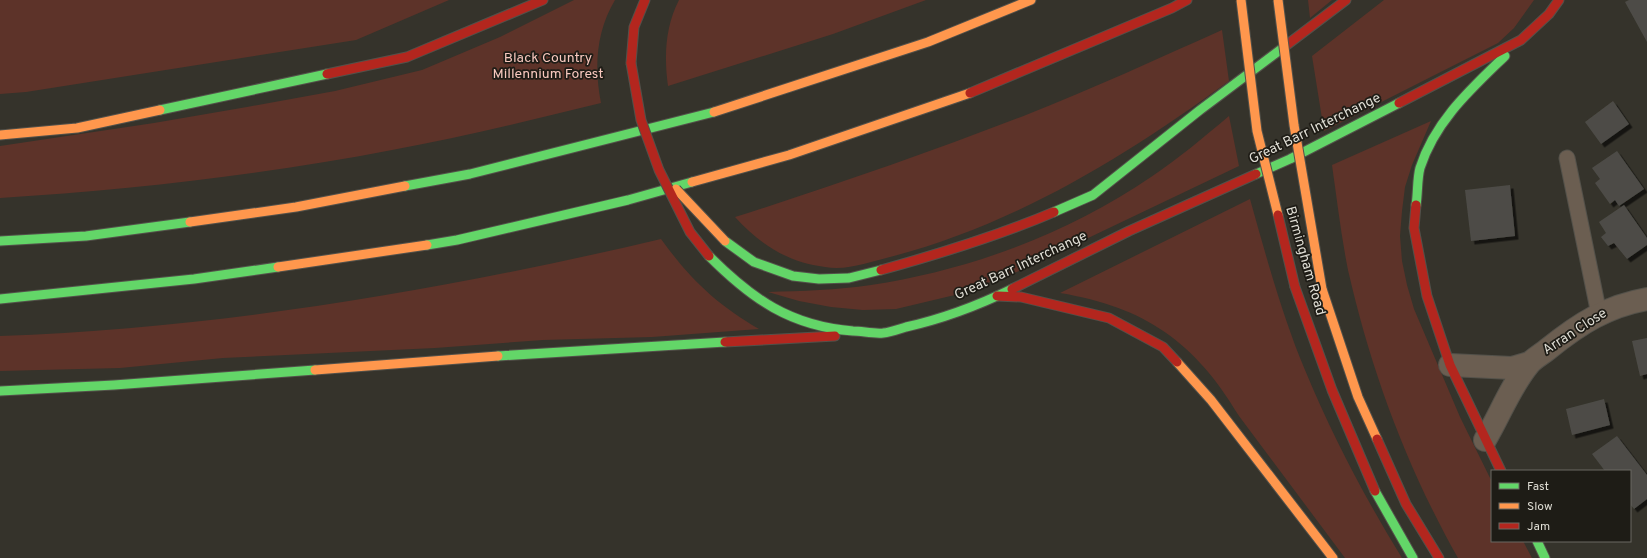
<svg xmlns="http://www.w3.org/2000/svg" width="1647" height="558" viewBox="0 0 1647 558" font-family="Overpass,sans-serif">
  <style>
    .green { fill: #5d3329 }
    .building { fill: #4d4c47; filter: url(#shadow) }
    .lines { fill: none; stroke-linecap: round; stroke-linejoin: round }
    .lane-casing { stroke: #53514a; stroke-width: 17 }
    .street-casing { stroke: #53514a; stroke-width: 24 }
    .fast-casing { stroke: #53514a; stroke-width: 11 }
    .slow-casing { stroke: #53514a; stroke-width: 11 }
    .jam-casing { stroke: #53514a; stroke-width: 11 }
    .lane { stroke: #6b5e51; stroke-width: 15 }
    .street { stroke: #6b5e51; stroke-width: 22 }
    .fast { stroke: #63d668; stroke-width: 9 }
    .slow { stroke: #ff974d; stroke-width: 9 }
    .jam { stroke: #b3261e; stroke-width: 9 }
    .slow-bridge-casing { stroke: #53514a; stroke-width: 11; stroke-linecap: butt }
    .jam-bridge-casing { stroke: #53514a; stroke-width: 11; stroke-linecap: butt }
    .slow-bridge { stroke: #ff974d; stroke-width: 9 }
    .jam-bridge { stroke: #b3261e; stroke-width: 9 }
    .labels { text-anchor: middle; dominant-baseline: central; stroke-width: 3.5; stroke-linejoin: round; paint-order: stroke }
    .park-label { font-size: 14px; fill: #f8c8be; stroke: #1e1c16 }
    .street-label { font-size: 14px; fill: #dfddd4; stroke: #1e1c16 }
  </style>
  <defs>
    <filter id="shadow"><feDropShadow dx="3.5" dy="3.5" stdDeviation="0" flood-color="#0009"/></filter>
  </defs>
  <rect width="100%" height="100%" fill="#35332b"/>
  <path class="green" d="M0,0H449L356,40L26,92L0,94Z
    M574,0H615C596,32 594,67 601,103C532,120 462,137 392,150C262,175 131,190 0,198V146L154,123L247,107L335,91L422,70L500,37Z
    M679,0H926L833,34L668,86C664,57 665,27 679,0Z
    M1308,0H1332L1310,18Z
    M1384,0H1534L1514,28L1498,43L1324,131L1312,56Z
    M1222,30L1229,81C1126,156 1015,225 890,257C869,262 847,271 825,267C787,262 761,245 735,217C833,186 930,152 1026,115C1092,89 1157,59 1222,30Z
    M1229,116L1239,166L1019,271L959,294L896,309L863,310L831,307L799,301L768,292C802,291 837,290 871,285C970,270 1067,234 1151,177C1178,159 1204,137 1229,116Z
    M1431,121L1412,165L1405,187L1402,211L1400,236L1402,261L1407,285L1414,309L1460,417L1492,482V541H1523L1532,558H1458C1407,468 1371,371 1348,270C1341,235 1337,200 1332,165Z
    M1250,199C1266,256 1282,315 1305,370C1332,435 1365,498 1402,558H1345L1239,416C1195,342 1145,307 1060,293Z
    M661,239C690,279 716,304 759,329L652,337L543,340L435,348L223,358L120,368L0,371V336C223,328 444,290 661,239Z"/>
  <path class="building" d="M1629,0H1647V42L1625,2Z
    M1613,101L1629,124L1601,144L1585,122Z
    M1617,151L1644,189L1619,206L1615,200L1610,204L1595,183L1600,179L1592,168Z
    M1510,185L1515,236L1471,241L1465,190Z
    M1624,205L1647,238V245L1627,259L1614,243L1608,246L1601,237L1606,233L1599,222Z
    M1647,338V374L1640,376L1632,341Z
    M1604,399L1610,425L1572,435L1566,409Z
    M1617,436L1647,475V499L1634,509L1630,504V471H1605L1592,454Z"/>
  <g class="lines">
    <g class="lane-casing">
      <path id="lane" d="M1567,158L1599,314"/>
    </g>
    <g class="street-casing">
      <path id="street" d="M1450,365L1512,368L1529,363
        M1485,440C1500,415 1510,387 1529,364C1534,358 1542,354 1548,349C1579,324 1607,306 1647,299"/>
    </g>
    <g class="fast-casing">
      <path id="fast" d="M160,110L327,74
        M1256,174L1290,159L1399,103
        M405,186L470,174L714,112
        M1416,205C1418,193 1417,179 1420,168C1435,121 1471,89 1505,56
        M1054,212L1093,195L1200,110L1284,47
        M0,241L86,236L190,222
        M725,241L754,262L793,276L819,279L849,278L881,270
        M427,245L457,240L628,200L692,182
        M709,256C752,299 790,326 853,331C862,331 873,334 883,333C891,332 899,329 906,327C942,319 979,305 1012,289
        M0,299L194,279L278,267
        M498,356L725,342
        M0,391L114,385L315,370
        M1375,491L1413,558
        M1537,541L1545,558"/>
    </g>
    <g class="slow-casing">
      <path id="slow" d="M714,112L928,42L1031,0
        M0,135L77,128L160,110
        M692,182L789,155L970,93
        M190,222L296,207L405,186
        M278,267L427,245
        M1322,289L1358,397L1377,439
        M1177,362L1211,400L1333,558
        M315,370L498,356"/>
    </g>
    <g class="jam-casing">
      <path id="jam" d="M1284,47L1346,0
        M631,63L634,27L645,0
        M327,74L407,57L543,0
        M970,93L1172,8L1187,0
        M1399,103L1521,40L1549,14L1559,0
        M1416,205L1414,228L1427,296L1450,365L1501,471
        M881,270C939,254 998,236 1054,212
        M1295,287L1332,390L1375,491
        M1012,289L1129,231L1256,174
        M997,296L1021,297L1109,318L1163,347L1177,362
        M725,342L835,336
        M1377,439L1406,504L1439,558"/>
    </g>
    <use href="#lane" class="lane"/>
    <use href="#street" class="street"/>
    <use href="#fast" class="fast"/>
    <use href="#slow" class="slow"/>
    <use href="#jam" class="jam"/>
    <g class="slow-bridge-casing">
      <path id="slow-bridge" d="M1241,0L1257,131L1278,215
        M1278,0L1294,125L1322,289
        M676,189L725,241"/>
    </g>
    <g class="jam-bridge-casing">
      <path id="jam-bridge" d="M631,63L641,120L659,170L690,232L709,256
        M1278,215L1295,287"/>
    </g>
    <use href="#slow-bridge" class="slow-bridge"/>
    <use href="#jam-bridge" class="jam-bridge"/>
  </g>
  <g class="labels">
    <g class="park-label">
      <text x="548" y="58">Black Country<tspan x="548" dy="16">Millennium Forest</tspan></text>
    </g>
    <g class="street-label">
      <text transform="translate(1315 129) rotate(-26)">Great Barr Interchange</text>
      <text transform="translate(1305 261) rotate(74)">Birmingham Road</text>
      <text transform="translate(1021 266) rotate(-25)">Great Barr Interchange</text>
      <text transform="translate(1575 332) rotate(-33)">Arran Close</text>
    </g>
  </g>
  <rect x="1491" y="470" width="140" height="72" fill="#1e1c16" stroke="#6b6962"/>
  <rect x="1499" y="483" width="20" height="6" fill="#63d668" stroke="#6b6962"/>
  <text x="1527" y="490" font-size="12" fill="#dfddd4">Fast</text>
  <rect x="1499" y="503" width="20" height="6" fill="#ff974d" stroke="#6b6962"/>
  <text x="1527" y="510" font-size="12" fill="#dfddd4">Slow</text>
  <rect x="1499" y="523" width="20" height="6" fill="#b3261e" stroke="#6b6962"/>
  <text x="1527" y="530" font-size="12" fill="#dfddd4">Jam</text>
</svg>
